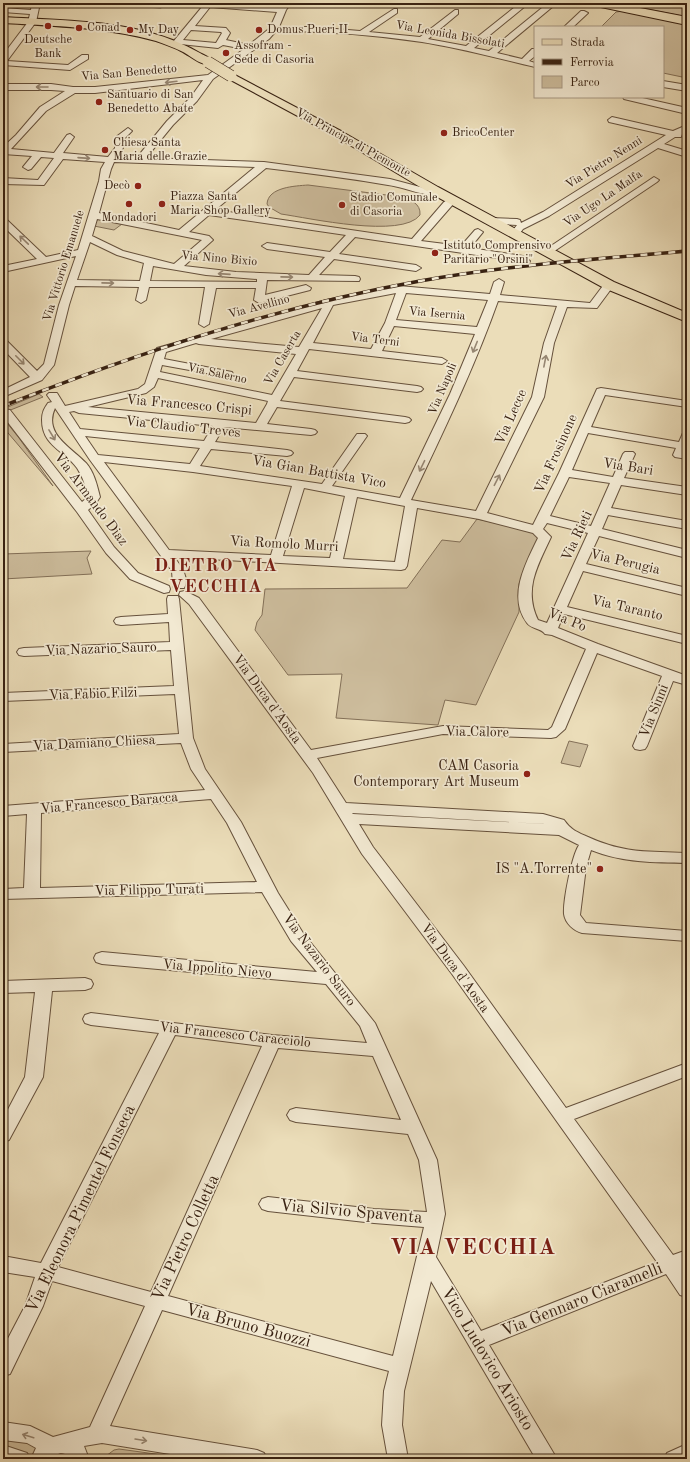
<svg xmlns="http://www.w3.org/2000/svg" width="690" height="1462" viewBox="0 0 690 1462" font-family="'Old Standard TT',serif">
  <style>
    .green { fill: #cdbd9d; stroke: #837058 }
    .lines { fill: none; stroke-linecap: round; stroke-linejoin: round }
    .minor-casing { stroke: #66513c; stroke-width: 2 }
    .major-casing { stroke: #392212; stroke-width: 2 }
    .highway-casing { stroke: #392212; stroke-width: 2 }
    .minor { fill: #f2e9d2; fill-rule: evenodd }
    .major { fill: #ebddb9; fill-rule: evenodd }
    .highway { fill: #ebddb9; fill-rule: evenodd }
    .rail-casing { stroke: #392212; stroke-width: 3.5 }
    .rail { stroke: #f2e9d2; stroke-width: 2.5; stroke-dasharray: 7; stroke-linecap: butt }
    .major-bridge-casing { stroke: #392212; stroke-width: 12; stroke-linecap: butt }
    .major-bridge { stroke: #ebddb9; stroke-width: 11 }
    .oneway { stroke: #968672 }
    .poi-dot { fill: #8f2418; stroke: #f2e9d2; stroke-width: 1.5 }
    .labels { text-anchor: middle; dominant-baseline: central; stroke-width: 3.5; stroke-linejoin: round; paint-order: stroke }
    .far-poi-label { font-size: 12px; fill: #392212; stroke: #f2e9d2; text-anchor: start }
    .far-street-label { font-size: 12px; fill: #392212; stroke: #f2e9d2 }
    .street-label { font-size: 14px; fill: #392212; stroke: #f2e9d2 }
    .poi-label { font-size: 14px; fill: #392212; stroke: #f2e9d2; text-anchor: end }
    .near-street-label { font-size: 17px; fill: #392212; stroke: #f2e9d2 }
    .district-label { font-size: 18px; font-weight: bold; letter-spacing: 1px; fill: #7a1f14; stroke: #f2e9d2 }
    .near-district-label { font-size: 22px; font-weight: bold; letter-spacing: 1px; fill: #7a1f14; stroke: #f2e9d2 }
  </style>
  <rect width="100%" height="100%" fill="#ebddb9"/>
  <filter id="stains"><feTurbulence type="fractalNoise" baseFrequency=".005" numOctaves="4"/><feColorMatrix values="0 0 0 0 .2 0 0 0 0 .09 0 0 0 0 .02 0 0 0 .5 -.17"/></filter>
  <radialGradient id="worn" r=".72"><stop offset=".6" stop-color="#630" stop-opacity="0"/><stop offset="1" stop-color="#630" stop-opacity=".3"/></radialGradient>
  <path class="green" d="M81,3H168L161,8Z
    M617,3H687V17L618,3Z
    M624,11L687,23V78L663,73V27H601L616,12Z
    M308,185L402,197C410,200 421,203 420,215C402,239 309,218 281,214L269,207L267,204C268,187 295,186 308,185Z
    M100,219L122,224L114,230L94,226L97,220Z
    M39,394L43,397L3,413V409Z
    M3,418L19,438L53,486L3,427Z
    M477,519L536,532L541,537L519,584V612L476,705L445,700L438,725L336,718L342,674L288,675L255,630L257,622L262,615L265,589L407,588L442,540L460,542Z
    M91,551L87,558L92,574L3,579V554Z
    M569,741L588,745L580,767L561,763Z
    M10,1438L44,1446L36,1458L3,1450V1440Z
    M119,1449L192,1459H102L114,1450Z"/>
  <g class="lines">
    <g class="minor-casing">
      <path id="minor" d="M32,3H40L36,22L7,61L68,65L82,55H88V59L70,70L3,65V55L28,22L30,14L3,12V8L31,10Z
        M181,3H217L280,8L283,3H291L286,10L279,27H312L360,31L394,9H397V13L369,32L420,37L455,10H458V14L428,39L466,46L520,3H529L474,48L489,51L548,3H557L497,53L522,59L532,49H535V56L529,61L535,63V67C497,58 460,48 422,42C374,35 325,31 276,31L269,39L213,79L197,101L173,125L146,158L264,162L390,179L424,188L442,190L444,192L442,194C425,198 405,187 388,185C348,178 307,173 266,168L215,210L412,239L444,202L452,197L455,198L457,200L455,202L421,241L461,246L475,230L478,229L483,232L470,248L523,256L530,261L529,263L525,264L517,261L355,237L339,254L416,265L421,268L416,271L334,259L319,275L355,276L359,277L360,279L359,281L267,280L265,295L306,285L311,288L310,290L259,303L254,300L256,288H216L209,324L204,327L199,324L205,287H149L146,300L141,303L136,300L139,287L75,286L69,305L54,365L42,380L3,397V390L30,377L3,349V340L7,341L37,371L44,364L59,305L76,256L3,272V266L37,259L3,226V218L6,219L46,257L78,250L99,181L101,169L105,162L63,159L44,185L3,184V178L38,180L54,158L41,157L31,169L28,170L23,167L32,156L3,154V147L16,135L40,107L65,91L51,90H3V84H51L73,87H95L208,75L244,49L223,45L218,48L180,44L176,46H173V42L202,7L185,5ZM210,7L277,12L270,28L249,45L226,40L230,33L226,28L195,26ZM191,30L221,32L222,33L216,43L183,40ZM203,80L191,97L167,121L139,155L132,157H117L123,148V140L132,131L128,128L116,137L115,148L108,157L63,153L74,137L70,134L67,135L54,153L11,149L46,111L75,93H95ZM114,162L255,167L179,230L99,213L111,169ZM209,215L346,235L330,252L267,243L262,246L267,249L325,257L309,275L236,272L184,266L213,240L209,236L189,232ZM97,219L202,240L174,264L123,251L92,236ZM90,242L117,255L144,263L140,281L77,280ZM153,266L206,275L257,279V282L150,281Z
        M581,11H584L588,13L573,27H564Z
        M663,81L687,85V91L663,87Z
        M623,97H638L687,108V114L624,99Z
        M612,117L673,131L687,125V131L682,134L681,137H675L664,144L687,151V157L658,148L549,216L523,229L518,236L515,237L510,234L517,225L488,223L486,221L491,218L517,219L520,220L521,223L543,212L666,135L609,122L608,120Z
        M654,177L659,180L657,182L550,254H544L542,252Z
        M499,279L504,282L500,295L590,303L605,283H613L614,285L597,308L567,307L554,343L544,397L487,513L533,525L559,473L597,389L601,388L687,401V407L605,395L591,427L679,442L683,433L687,432V459L675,457L673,455L676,448L588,433L572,470L613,477L623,454L625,452H633L635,454L624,478L687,487V495L621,485L611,508L687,521V529L608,515L602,529L687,550V558L599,536L586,564L687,588V596L583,571L567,607L687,636V644L564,614L558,628L598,644L687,676V685L673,681L647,746L645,749L640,750L635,749L633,746L662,676L597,653L565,729L556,737L551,738L443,734L317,758L346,803L543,814L564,820C571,830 577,832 588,837C625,854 649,851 687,853V863C652,862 624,863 591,850L586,867L580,915L586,923L687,931V941L582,933C574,931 565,923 564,914C563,901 572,855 579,845L559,835L359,824L373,847L464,966L566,1108L687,1063V1076L574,1119L673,1255L687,1250V1266L682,1268L687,1274V1297L680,1295L666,1274L489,1345L557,1459H536L431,1281L404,1391L402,1425L408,1459H388L382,1425L384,1391L389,1371L162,1310L110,1426L257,1450L264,1453L267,1459H201L102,1443L84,1446L89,1459H69L65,1454C59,1452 56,1455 52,1459H31L36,1448L27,1443L3,1440V1422L30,1426L53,1437L90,1427L145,1306L52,1281L43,1306L10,1374L3,1376V1348L25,1306L35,1277L3,1272V1256L41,1263L159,1033L91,1025L85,1023L83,1019L85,1015L91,1013L272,1035L367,1043L360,1026L326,984L102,964L96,962L94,958L96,954L102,952L317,972L291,941L262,892L3,899V889L24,888L27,814L3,816V806L205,790L191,769L181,743L3,752V744L179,734L175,694L3,701V693L174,686L171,650L24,656L19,655L17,652L19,649L24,648L170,642L169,622L121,625L116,624L114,621L116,618L121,617L168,614L167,599L168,596H178L179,599L193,738L205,769L241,822L278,893L303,933L375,1023L437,1160L445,1214L436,1257L481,1331L657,1262L452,974L362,854L313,773L189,604L179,595L180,592L185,591L199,598L311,750L443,726L548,730L552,727L586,649L552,635L545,634C541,628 531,629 527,623C507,596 526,563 538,538L533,533L479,519L417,508L407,566L405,569L401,570L174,557C180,565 190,577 184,588H174L173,585L172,571L90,460L55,408C43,434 71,447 86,463C94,472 97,485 100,497L96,503L88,510L114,547L138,573L169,586L170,589L169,592L164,593L130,579L106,553L77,512L3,416V409L10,410L82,502L88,497C86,487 83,477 77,468C64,450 42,446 42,420C42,412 44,409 48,403L52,402L47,395L49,393H57L65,406L138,389L145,384L157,348L326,300L399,286L490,294L494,282ZM396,293L385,323L371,349L313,343L333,305ZM406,293L488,300L477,327L396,320ZM498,301L557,306L544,343L532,397L476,511L411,500C442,434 474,369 498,301ZM322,308L299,347L211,339ZM394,326L475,334L450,394L400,498L332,486L367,436L365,434H357L322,484L200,466L211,449L287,456L291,455L293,453L291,451L287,450L215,442L224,427L311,435L315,434L317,432L315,430L311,429L267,424L277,407L405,423L409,422L411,420L409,418L405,417L280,401L294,377L417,392L421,391L423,389L421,387L417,386L297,371L309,349L442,364L447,361L442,358L382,351ZM196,343L199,344L296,354L272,395L160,372L162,365L228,377L232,376L233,374L232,372L164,359L166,352ZM158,378L268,401L267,404L256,423L88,407L146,393L154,387ZM74,411L79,413L213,426L204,441L80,429L69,412ZM85,436L200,448L190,464L98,455ZM104,462L193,472L292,486L271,555L169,550ZM569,477L610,483L591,526L550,516ZM304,488L345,496L330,558L283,556ZM357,497L405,506L395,562L343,559ZM547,523L588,533L547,623L538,620C523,589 538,565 551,537L543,529ZM211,799L227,823L257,882L40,888L41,813ZM352,813L543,824H545L353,814ZM175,1035L262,1046L151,1292L58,1267ZM278,1048L373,1056L401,1120L296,1108L290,1110L287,1115L290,1120L296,1122L408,1134L419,1160L427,1212L374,1209L268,1197L262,1199L259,1204L262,1209L268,1211L374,1223L424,1227L393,1356L168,1296Z
        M85,978L91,980L93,984L91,988L85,990L52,991L43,1077L9,1140L3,1142V1119L25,1077L35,992L3,993V981Z
        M687,1444V1459H664L667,1453Z
        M3,1445L27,1453L30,1459H3Z"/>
    </g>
    <g class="major-casing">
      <path id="major" d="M3,17C67,21 140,19 198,52C203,55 210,57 213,62L212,64C201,67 190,55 181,51C173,47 164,44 156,41C106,27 54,26 3,23Z
        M231,73L341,131L438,187L614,282L687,313V322L604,288L430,193L333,135L227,78L226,76L227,74Z"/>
    </g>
    <g class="highway-casing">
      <path id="highway" d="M590,3H614L687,17V25L596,6L592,5Z"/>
    </g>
    <use href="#minor" class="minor"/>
    <use href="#major" class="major"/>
    <use href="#highway" class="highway"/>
    <g class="rail-casing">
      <path id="rail" d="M3,406C138,353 276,307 420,281C508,265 598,259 687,251"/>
    </g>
    <use href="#rail" class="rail"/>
    <g class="major-bridge-casing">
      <path id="major-bridge" d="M208,62L231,76"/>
    </g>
    <use href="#major-bridge" class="major-bridge"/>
  </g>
  <defs><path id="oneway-shaft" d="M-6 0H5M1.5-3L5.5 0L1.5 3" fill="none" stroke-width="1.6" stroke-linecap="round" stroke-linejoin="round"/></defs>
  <g class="oneway">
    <use href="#oneway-shaft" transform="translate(171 82) rotate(173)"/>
    <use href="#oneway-shaft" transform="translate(42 87) rotate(-180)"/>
    <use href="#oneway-shaft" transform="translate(84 158) rotate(4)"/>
    <use href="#oneway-shaft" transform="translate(24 240) rotate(-136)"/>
    <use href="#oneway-shaft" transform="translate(224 274) rotate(-176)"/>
    <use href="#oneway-shaft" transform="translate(287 277) rotate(1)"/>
    <use href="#oneway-shaft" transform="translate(108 283) rotate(1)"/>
    <use href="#oneway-shaft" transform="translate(475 347) rotate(112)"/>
    <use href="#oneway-shaft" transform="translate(20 360) rotate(45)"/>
    <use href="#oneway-shaft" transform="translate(545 361) rotate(-79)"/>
    <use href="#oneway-shaft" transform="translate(52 435) rotate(59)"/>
    <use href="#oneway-shaft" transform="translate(422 466) rotate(116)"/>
    <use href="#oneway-shaft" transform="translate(497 480) rotate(-63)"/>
    <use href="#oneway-shaft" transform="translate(28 1436) rotate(-163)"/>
    <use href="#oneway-shaft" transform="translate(141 1440) rotate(9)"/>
  </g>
  <g class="poi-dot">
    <circle cx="48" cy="26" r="4"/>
    <circle cx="79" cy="28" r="4"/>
    <circle cx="130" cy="30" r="4"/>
    <circle cx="259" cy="30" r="4"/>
    <circle cx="226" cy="53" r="4"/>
    <circle cx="99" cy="102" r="4"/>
    <circle cx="444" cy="133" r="4"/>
    <circle cx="105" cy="150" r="4"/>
    <circle cx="138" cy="186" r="4"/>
    <circle cx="129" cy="204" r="4"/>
    <circle cx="162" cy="204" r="4"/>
    <circle cx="342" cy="205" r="4"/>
    <circle cx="435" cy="253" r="4"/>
    <circle cx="527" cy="774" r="4"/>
    <circle cx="600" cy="869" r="4"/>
  </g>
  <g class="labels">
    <g class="far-poi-label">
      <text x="87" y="28">Conad</text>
      <text x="138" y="30">My Day</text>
      <text x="267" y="30">Domus Pueri II</text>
      <text x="48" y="40" text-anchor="middle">Deutsche<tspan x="48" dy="14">Bank</tspan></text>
      <text x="234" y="46">Assofram -<tspan x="234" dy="14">Sede di Casoria</tspan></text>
      <text x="107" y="95">Santuario di San<tspan x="107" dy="14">Benedetto Abate</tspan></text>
      <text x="452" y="133">BricoCenter</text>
      <text x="113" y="143">Chiesa Santa<tspan x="113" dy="14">Maria delle Grazie</tspan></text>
      <text x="130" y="186" text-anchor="end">Decò</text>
      <text x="170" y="197">Piazza Santa<tspan x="170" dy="14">Maria Shop Gallery</tspan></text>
      <text x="350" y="198">Stadio Comunale<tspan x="350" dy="14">di Casoria</tspan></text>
      <text x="129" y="218" text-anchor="middle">Mondadori</text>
      <text x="443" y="246">Istituto Comprensivo<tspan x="443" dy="14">Paritario "Orsini"</tspan></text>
    </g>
    <g class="far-street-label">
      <text transform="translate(450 35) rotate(10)">Via Leonida Bissolati</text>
      <text transform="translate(129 73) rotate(-5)">Via San Benedetto</text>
      <text transform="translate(353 143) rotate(29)">Via Principe di Piemonte</text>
      <text transform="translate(604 163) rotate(-32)">Via Pietro Nenni</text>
      <text transform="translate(603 199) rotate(-34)">Via Ugo La Malfa</text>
      <text transform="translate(219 259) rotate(5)">Via Nino Bixio</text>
      <text transform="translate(64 266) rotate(-73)">Via Vittorio Emanuele</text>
      <text transform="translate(259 307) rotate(-15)">Via Avellino</text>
      <text transform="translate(437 314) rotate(5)">Via Isernia</text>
      <text transform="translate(375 340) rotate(7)">Via Terni</text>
      <text transform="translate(283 358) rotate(-60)">Via Caserta</text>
      <text transform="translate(217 374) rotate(12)">Via Salerno</text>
      <text transform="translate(443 389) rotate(-67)">Via Napoli</text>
    </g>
    <g class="street-label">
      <text transform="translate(189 405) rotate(5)">Via Francesco Crispi</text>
      <text transform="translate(511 417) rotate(-66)">Via Lecce</text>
      <text transform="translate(183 427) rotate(6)">Via Claudio Treves</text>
      <text transform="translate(556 454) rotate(-66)">Via Frosinone</text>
      <text transform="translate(628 467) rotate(9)">Via Bari</text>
      <text transform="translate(319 472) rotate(10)">Via Gian Battista Vico</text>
      <text transform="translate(91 499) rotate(53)">Via Armando Diaz</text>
      <text transform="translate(577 536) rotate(-65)">Via Rieti</text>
      <text transform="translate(284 544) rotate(3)">Via Romolo Murri</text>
      <text transform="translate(625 562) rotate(13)">Via Perugia</text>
      <text transform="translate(627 608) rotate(13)">Via Taranto</text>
      <text transform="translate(567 620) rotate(22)">Via Po</text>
      <text transform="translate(101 649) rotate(-2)">Via Nazario Sauro</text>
      <text transform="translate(93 694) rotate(-2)">Via Fabio Filzi</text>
      <text transform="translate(267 699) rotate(54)">Via Duca d'Aosta</text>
      <text transform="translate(654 711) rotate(-68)">Via Sinni</text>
      <text transform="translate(477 732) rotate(1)">Via Calore</text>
      <text transform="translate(94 743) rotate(-3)">Via Damiano Chiesa</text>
      <text transform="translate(109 803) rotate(-5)">Via Francesco Baracca</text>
      <text transform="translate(149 890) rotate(-1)">Via Filippo Turati</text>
      <text transform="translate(319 960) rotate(53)">Via Nazario Sauro</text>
      <text transform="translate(455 968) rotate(54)">Via Duca d'Aosta</text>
      <text transform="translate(217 969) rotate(5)">Via Ippolito Nievo</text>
      <text transform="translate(235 1035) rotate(6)">Via Francesco Caracciolo</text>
    </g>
    <g class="poi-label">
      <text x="519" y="766">CAM Casoria<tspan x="519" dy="16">Contemporary Art Museum</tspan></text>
      <text x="592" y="869">IS "A.Torrente"</text>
    </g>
    <g class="near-street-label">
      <text transform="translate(81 1209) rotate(-64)">Via Eleonora Pimentel Fonseca</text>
      <text transform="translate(351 1212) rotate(5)">Via Silvio Spaventa</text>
      <text transform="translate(186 1238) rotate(-65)">Via Pietro Colletta</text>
      <text transform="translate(582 1300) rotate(-22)">Via Gennaro Ciaramelli</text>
      <text transform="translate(248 1326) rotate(15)">Via Bruno Buozzi</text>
      <text transform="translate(487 1359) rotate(59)">Vico Ludovico Ariosto</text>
    </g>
    <g class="district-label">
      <text x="216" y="566">DIETRO VIA<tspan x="216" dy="21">VECCHIA</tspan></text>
    </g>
    <g class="near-district-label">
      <text x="473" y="1248">VIA VECCHIA</text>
    </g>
  </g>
  <rect width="690" height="1462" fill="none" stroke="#ebddb9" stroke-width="16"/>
  <rect x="4" y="4" width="682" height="1454" fill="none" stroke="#392212" stroke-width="2"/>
  <rect x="8" y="8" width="674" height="1446" fill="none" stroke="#392212"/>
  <rect x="534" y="26" width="130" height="72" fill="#f2e9d2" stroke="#a89985"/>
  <rect x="542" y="39" width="20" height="6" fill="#ebddb9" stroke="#a89985"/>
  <text x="570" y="46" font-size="12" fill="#392212">Strada</text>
  <rect x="542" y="59" width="20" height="6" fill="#392212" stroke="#a89985"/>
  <text x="570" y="66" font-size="12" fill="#392212">Ferrovia</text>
  <rect x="542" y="76" width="20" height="12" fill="#cdbd9d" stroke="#a89985"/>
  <text x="570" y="86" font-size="12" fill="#392212">Parco</text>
  <rect width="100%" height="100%" filter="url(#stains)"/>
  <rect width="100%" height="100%" fill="url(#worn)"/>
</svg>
